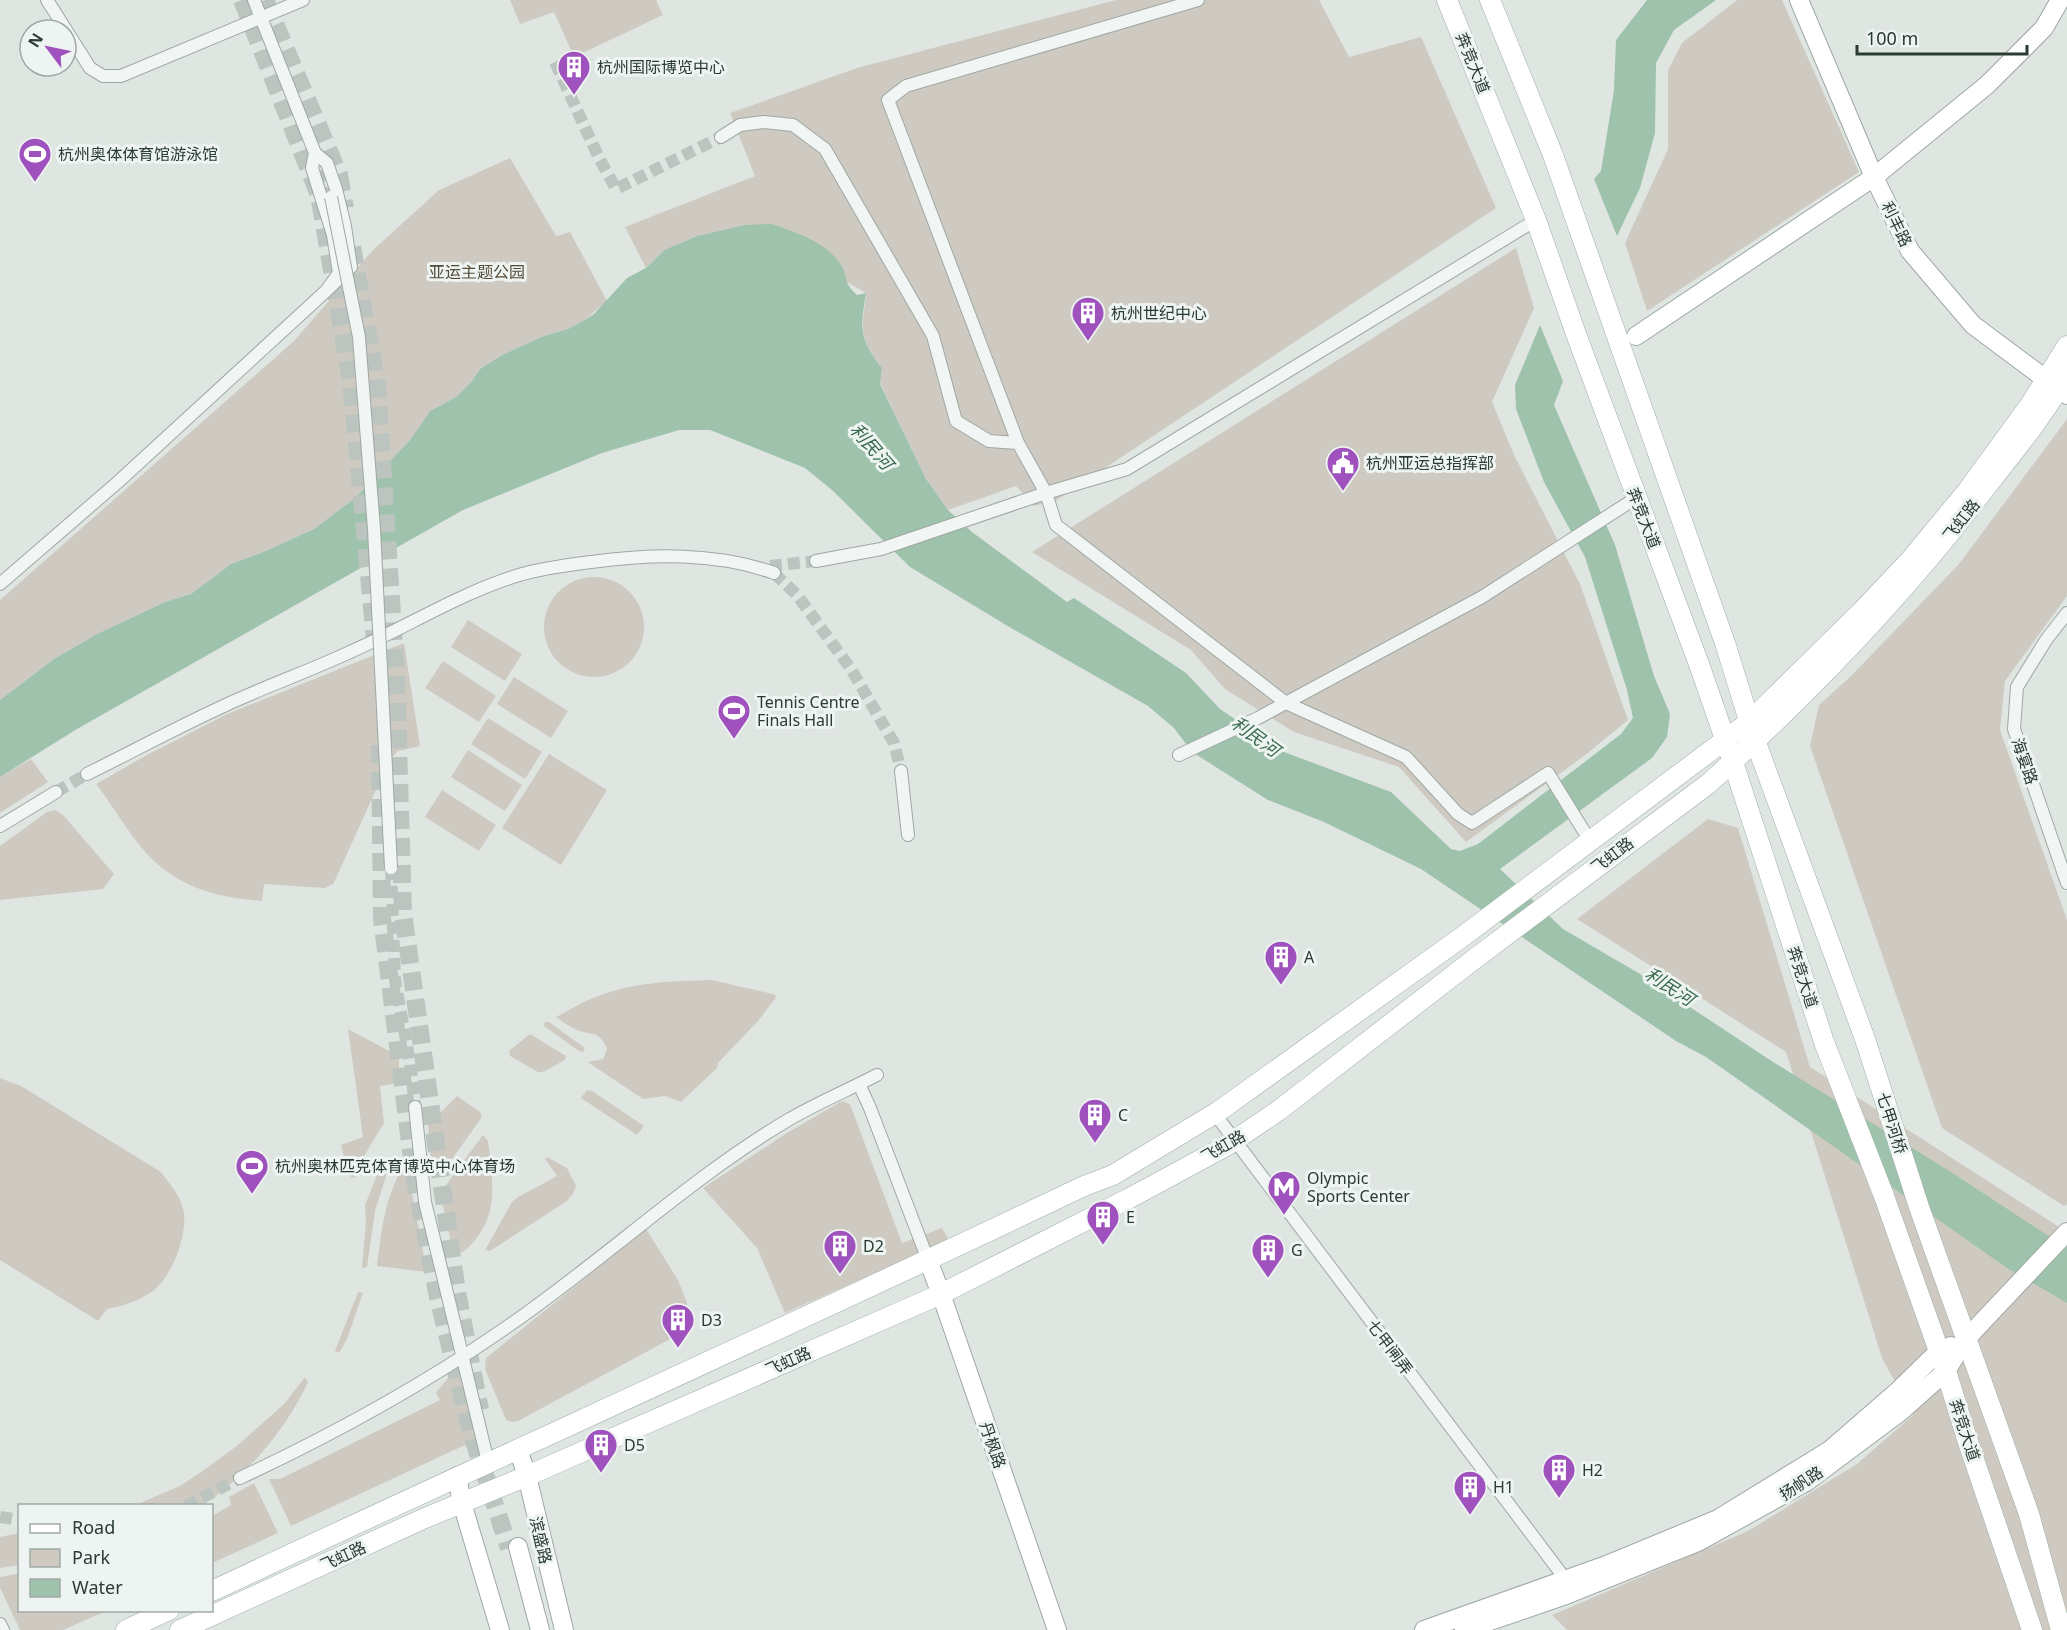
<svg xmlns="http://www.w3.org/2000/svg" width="2067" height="1630" viewBox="0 0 2067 1630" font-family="'Noto Sans','Noto Sans SC',sans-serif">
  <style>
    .green { fill: #cfcac1 }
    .water { fill: #9ec2ac }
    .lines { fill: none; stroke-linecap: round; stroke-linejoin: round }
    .street-tunnel { stroke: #bbc4bf; stroke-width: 12; stroke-dasharray: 12 6; stroke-linecap: butt }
    .secondary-tunnel { stroke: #bbc4bf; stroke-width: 18; stroke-dasharray: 18 9; stroke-linecap: butt }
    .street-casing { stroke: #9ea8a3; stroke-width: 14 }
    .secondary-casing { stroke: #9ea8a3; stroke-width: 20 }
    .primary-casing { stroke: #9eafa6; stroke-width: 21 }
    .street { stroke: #f1f5f3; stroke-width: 12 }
    .secondary { stroke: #fff; stroke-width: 18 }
    .primary { stroke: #fff; stroke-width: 20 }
    .street-bridge-casing { stroke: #9ea8a3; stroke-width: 14; stroke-linecap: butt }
    .street-bridge { stroke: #f1f5f3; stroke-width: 12 }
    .labels { text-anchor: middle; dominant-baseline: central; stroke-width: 6; stroke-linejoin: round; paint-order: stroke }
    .street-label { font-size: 16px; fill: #2a3b33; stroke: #eef4f1 }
    .poi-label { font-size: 16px; fill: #2a3b33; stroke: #eef4f1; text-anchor: start }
    .park-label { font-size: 16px; fill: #554c39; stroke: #eef4f1 }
    .water-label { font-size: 18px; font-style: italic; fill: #396a4e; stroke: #eef4f1 }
  </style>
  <rect width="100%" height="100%" fill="#dfe6e2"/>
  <path class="green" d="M510,0H656L663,15L574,57L554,12L520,24Z
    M1116,0H1319L1349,57L1421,37L1496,208L1057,500L1034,506L1016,486L948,510L926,479L880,383L882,368C858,336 862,331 866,293L845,281L842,265L745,225L697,236L664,250L646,268L625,227L755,176L730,113L857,68Z
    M1737,0H1782L1859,172L1647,311L1625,243L1668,149V70L1682,43Z
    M510,158L556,236L570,232L607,301L583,321L568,329L544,336L502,355L480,369L472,381L456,397L430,411L410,440L356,497L314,529L261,553L231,564L191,594L165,602L97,634L54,659L0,700V600L294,341L373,250L439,190Z
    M1516,248L1534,308L1492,402L1515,457L1580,584L1628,720L1584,756L1466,842L1399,767L1294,732L1225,689L1191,650L1032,552Z
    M2067,419V596L2005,681L2000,730L2067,920V1204L2064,1206L1942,1128L1810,746L1819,705L1851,676L1959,564Z
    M544 627a50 50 0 1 1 100 0a50 50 0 1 1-100 0Z
    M468,620L522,654L505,681L451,647Z
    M404,643L420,746L398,751L390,759L336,878L333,884L325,888L264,884L262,901C219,898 179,888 148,855C128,834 114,807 96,784L145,756L227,714Z
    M443,661L496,696L479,722L425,688Z
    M514,677L568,711L551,738L497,704Z
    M488,718L542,752L525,779L471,744Z
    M468,750L522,785L505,811L451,777Z
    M549,754L607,790L561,865L502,828Z
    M31,759L48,782L0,813V777Z
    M442,790L496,825L479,851L425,817Z
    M56,810L63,815L114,874L103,889L0,900V846L47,812Z
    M1708,819L1738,828L1810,1067L2067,1232V1630H1567L1552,1615L1748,1531L1857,1464L1913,1415L1882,1358L1786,1052L1577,919Z
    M712,980L773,994L776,996L775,999L758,1021L718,1063L717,1068L681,1102L665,1096L643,1099L592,1065L588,1062L603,1059L607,1049C600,1030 591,1036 577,1030C569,1027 562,1021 556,1017C568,1011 580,1003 593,998C632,982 671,981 712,980Z
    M545,1022H549L585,1048L583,1052L579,1051L544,1026Z
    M348,1029L399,1056V1083L380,1086L384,1123L364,1156L355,1178L351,1177L348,1174L341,1145L363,1137Z
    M530,1034L566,1056L565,1060L543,1072H538L510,1056L509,1051Z
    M0,1078L21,1086L161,1172C171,1185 182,1198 184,1213C187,1237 171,1280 150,1293C136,1302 123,1306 107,1309L98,1321L0,1260Z
    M587,1090L592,1091L644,1126L637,1135L581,1098Z
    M457,1096L480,1112L482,1117L442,1173L432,1172L428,1125Z
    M842,1101L850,1104L902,1243L942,1228L949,1240L785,1313L757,1248L703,1188L787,1133Z
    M483,1135L488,1141C493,1184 501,1220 463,1252L453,1251L440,1193Z
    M547,1157L567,1168L576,1186L573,1194L567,1201L490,1251L485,1250L512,1202L518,1197L557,1176L545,1159Z
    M403,1167H407L427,1272L377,1266C381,1232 385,1197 403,1167Z
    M379,1170H384L387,1173L375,1211L367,1267L362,1268L366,1222L365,1205Z
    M646,1229L678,1280L687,1303V1330L518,1421L512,1422L506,1420L485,1369L486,1358Z
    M358,1292L363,1293L347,1339L339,1353L335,1351Z
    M451,1374L463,1378L478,1439L291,1526L269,1479H280L440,1400L436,1393Z
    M305,1377L308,1382C287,1428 245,1479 202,1505L133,1506L180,1486L204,1470L238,1445L284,1404Z
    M254,1483L278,1533L212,1563V1516L231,1505L229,1497Z
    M19,1533V1565L0,1568V1537Z
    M16,1574H19L20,1610L106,1611L63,1630H20L0,1588V1577Z"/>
  <path class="water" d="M1647,0H1716L1674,30L1656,63L1655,133L1640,188L1617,236L1594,179L1601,171L1614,90L1616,40Z
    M772,224C797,233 824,241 840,263C848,274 842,282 857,295L866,293C860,329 859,338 882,368L880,384L926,479L948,510L972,532L1067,602L1074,598L1186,673L1220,709L1284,752L1391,792L1451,849L1460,851L1478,844L1621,734L1633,718L1627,690L1585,557L1544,482L1516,409L1515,385L1540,325L1563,381L1554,405L1615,545L1654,676L1670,714L1667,737L1652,758L1500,869L1563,929L1640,974L1770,1060L1951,1172L2067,1248V1303L2007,1268L1706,1057L1676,1041L1421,869L1324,822L1268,800L1192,752L1174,728L1148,706L1011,628L910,567L832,490L805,468L710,430H679L602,453L463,510L77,729L0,777V700L54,659L97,634L165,602L191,594L231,564L261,553L314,529L355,498L410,440L430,411L456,397L472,381L480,369L502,355L544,336L568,329L583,321L594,314L627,278L646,268L664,250L697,236L745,225Z"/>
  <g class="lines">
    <path class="street-tunnel" d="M555,62L598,156L616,189L721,137
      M315,153L331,197
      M770,566L816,561
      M774,573L797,595L851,669L894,743L901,771
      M56,792L87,774
      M391,868L395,980L410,1062L415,1107
      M186,1506L240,1478
      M0,1517L20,1520"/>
    <path class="secondary-tunnel" d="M242,0L319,195L351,380L375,640
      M265,0L339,175L345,208
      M352,247L377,384L396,676L403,913L457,1292L480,1410
      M380,745L382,918L414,1174L438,1297L471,1432L509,1548"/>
    <g class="street-casing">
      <path id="street" d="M47,0L66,30
        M254,0L315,153L327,163L336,189L345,226L351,267L326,291L339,273L333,235L312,168L315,153
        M1198,0L906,86L888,100L1018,443L1046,493L1056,525L1286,703L1406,757L1458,814L1472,823L1548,773L1590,841
        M66,30L90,68L103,76H121L303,0
        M721,137L740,125L764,122L793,125L825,149L933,336L956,421L989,441L1018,443
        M816,561L881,549L1046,493L1127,469L1536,220
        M0,584L118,482L326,291
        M2067,613L2046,640L2017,687L2014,729L2067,883
        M1179,755L1258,718L1482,597L1636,498
        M901,771L908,835
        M87,774C140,748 192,719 246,696C280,681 316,668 350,652C407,627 460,593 519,575C542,568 567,565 591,562C652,554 715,552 774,573
        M0,826L56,792
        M859,1084L870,1108L928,1260
        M415,1107L425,1202L488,1462
        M1215,1114L1566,1580
        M240,1478C332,1435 420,1387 504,1329C601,1263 687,1180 788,1120C817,1103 848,1090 877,1075
        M0,1624L3,1630"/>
    </g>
    <g class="secondary-casing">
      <path id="secondary" d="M1799,0L1874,177L1910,251L1973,325L2067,395
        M1636,336L1874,177L1987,85L2044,28L2060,0
        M928,1260L941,1294L1057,1630
        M518,1449L527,1476L564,1630
        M457,1476L462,1503L500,1630
        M518,1547L540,1630
        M1424,1630L1604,1566L1718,1519L1830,1450L1899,1390L1939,1351L1951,1346
        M1464,1630L1566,1595L1698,1542L1806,1482L1900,1412L1946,1371L1966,1339L2067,1232"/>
    </g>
    <g class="primary-casing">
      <path id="primary" d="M1447,0L1536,220L1576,334L1700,667L1733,762L1824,1042L1884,1196L1946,1371L1968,1442L2032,1630
        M1490,0L1553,155L1726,646L1755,740L1865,1039L1919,1207L2029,1514L2061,1630
        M212,1591C502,1455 795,1324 1084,1186L1113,1175L1219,1111L1462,937L1749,722L1861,612L1911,559L1968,490L2030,405L2067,346
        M126,1630L169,1610
        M180,1630L425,1518L527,1476L941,1294L1128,1199L1226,1146L1278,1111L1477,957L1708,784C1811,692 1906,593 1990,482C2017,448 2045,413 2067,375"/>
    </g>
    <use href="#street" class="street"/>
    <use href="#secondary" class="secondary"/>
    <use href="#primary" class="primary"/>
    <g class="street-bridge-casing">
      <path id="street-bridge" d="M331,197L359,337L374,529L391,868"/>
    </g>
    <use href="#street-bridge" class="street-bridge"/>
  </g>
  <defs>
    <g id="building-pin" transform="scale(1.725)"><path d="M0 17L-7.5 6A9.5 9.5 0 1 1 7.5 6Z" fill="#9f52bd" stroke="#eef4f1"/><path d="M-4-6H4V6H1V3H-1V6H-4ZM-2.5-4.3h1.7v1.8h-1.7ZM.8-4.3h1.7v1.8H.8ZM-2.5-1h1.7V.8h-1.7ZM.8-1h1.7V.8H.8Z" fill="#fff"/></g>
    <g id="stadium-pin" transform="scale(1.725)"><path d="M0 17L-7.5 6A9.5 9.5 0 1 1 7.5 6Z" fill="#9f52bd" stroke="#eef4f1"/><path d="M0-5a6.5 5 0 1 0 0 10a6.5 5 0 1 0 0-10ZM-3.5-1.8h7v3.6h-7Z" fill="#fff"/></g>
    <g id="civic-pin" transform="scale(1.725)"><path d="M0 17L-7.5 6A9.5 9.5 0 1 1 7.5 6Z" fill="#9f52bd" stroke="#eef4f1"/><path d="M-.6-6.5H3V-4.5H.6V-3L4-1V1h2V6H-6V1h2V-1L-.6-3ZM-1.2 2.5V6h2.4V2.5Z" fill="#fff"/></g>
    <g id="metro-pin" transform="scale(1.725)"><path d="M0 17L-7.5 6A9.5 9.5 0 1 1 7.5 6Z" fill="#9f52bd" stroke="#eef4f1"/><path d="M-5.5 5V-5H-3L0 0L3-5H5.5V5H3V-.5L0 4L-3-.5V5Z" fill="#fff"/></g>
  </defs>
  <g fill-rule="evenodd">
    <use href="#building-pin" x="574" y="67"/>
    <use href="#stadium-pin" x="35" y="154"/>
    <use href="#building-pin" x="1088" y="313"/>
    <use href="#civic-pin" x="1343" y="463"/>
    <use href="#stadium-pin" x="734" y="711"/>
    <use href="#building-pin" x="1281" y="957"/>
    <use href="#building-pin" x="1095" y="1115"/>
    <use href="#stadium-pin" x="252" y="1166"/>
    <use href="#metro-pin" x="1284" y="1187"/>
    <use href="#building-pin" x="1103" y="1217"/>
    <use href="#building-pin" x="840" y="1246"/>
    <use href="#building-pin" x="1268" y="1250"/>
    <use href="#building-pin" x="678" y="1320"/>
    <use href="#building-pin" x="601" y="1445"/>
    <use href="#building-pin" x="1559" y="1470"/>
    <use href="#building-pin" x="1470" y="1487"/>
  </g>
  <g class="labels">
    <g class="street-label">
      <text transform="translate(1473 63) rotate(68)">奔竞大道</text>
      <text transform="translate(1897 224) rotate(64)">利丰路</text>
      <text transform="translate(1644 518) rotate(69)">奔竞大道</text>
      <text transform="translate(1961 520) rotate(-52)">飞虹路</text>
      <text transform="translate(2025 761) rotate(71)">海宴路</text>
      <text transform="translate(1612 855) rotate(-37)">飞虹路</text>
      <text transform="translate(1803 977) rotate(72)">奔竞大道</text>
      <text transform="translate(1892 1123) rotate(72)">七甲河桥</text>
      <text transform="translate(1223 1146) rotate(-30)">飞虹路</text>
      <text transform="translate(1390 1347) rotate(53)">七甲闸弄</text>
      <text transform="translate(788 1361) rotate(-24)">飞虹路</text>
      <text transform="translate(1965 1430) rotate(72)">奔竞大道</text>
      <text transform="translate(993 1445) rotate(71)">丹枫路</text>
      <text transform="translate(1801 1483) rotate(-33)">扬帆路</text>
      <text transform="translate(541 1540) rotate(77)">滨盛路</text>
      <text transform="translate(343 1556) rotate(-25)">飞虹路</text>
    </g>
    <g class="poi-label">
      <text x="597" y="67">杭州国际博览中心</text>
      <text x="58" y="154">杭州奥体体育馆游泳馆</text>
      <text x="1111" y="313">杭州世纪中心</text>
      <text x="1366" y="463">杭州亚运总指挥部</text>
      <text x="757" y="702">Tennis Centre<tspan x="757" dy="18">Finals Hall</tspan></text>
      <text x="1304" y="957">A</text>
      <text x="1118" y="1115">C</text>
      <text x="275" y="1166">杭州奥林匹克体育博览中心体育场</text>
      <text x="1307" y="1178">Olympic<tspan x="1307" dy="18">Sports Center</tspan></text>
      <text x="1126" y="1217">E</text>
      <text x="863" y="1246">D2</text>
      <text x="1291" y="1250">G</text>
      <text x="701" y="1320">D3</text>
      <text x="624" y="1445">D5</text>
      <text x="1582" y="1470">H2</text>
      <text x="1493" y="1487">H1</text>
    </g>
    <g class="park-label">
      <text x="477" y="272">亚运主题公园</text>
    </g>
    <g class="water-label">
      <text transform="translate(872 446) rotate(49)">利民河</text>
      <text transform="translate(1256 736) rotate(36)">利民河</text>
      <text transform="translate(1670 986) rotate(33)">利民河</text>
    </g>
  </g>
  <rect x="18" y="1504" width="195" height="108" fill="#eef4f1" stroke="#a0aaa5" stroke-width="1.5"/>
  <rect x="30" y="1524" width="30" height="9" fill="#ffffff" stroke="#a0aaa5" stroke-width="1.5"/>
  <text x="72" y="1534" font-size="18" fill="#2a3b33">Road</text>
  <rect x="30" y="1549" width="30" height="18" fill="#cfcac1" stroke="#a0aaa5" stroke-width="1.5"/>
  <text x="72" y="1564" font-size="18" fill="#2a3b33">Park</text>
  <rect x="30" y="1579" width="30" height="18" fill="#9ec2ac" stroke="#a0aaa5" stroke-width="1.5"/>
  <text x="72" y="1594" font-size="18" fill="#2a3b33">Water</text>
  <g transform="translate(48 48) rotate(302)"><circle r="28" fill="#eef4f1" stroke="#a0aaa5" stroke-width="1.5"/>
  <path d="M0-4.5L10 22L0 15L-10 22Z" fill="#9f52bd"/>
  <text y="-9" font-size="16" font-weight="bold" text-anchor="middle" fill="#2a3b33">N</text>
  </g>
  <path d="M1857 45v9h170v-9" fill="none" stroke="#2a3b33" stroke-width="3"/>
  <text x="1866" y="45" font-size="18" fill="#2a3b33" stroke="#eef4f1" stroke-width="4.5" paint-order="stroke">100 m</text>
</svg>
